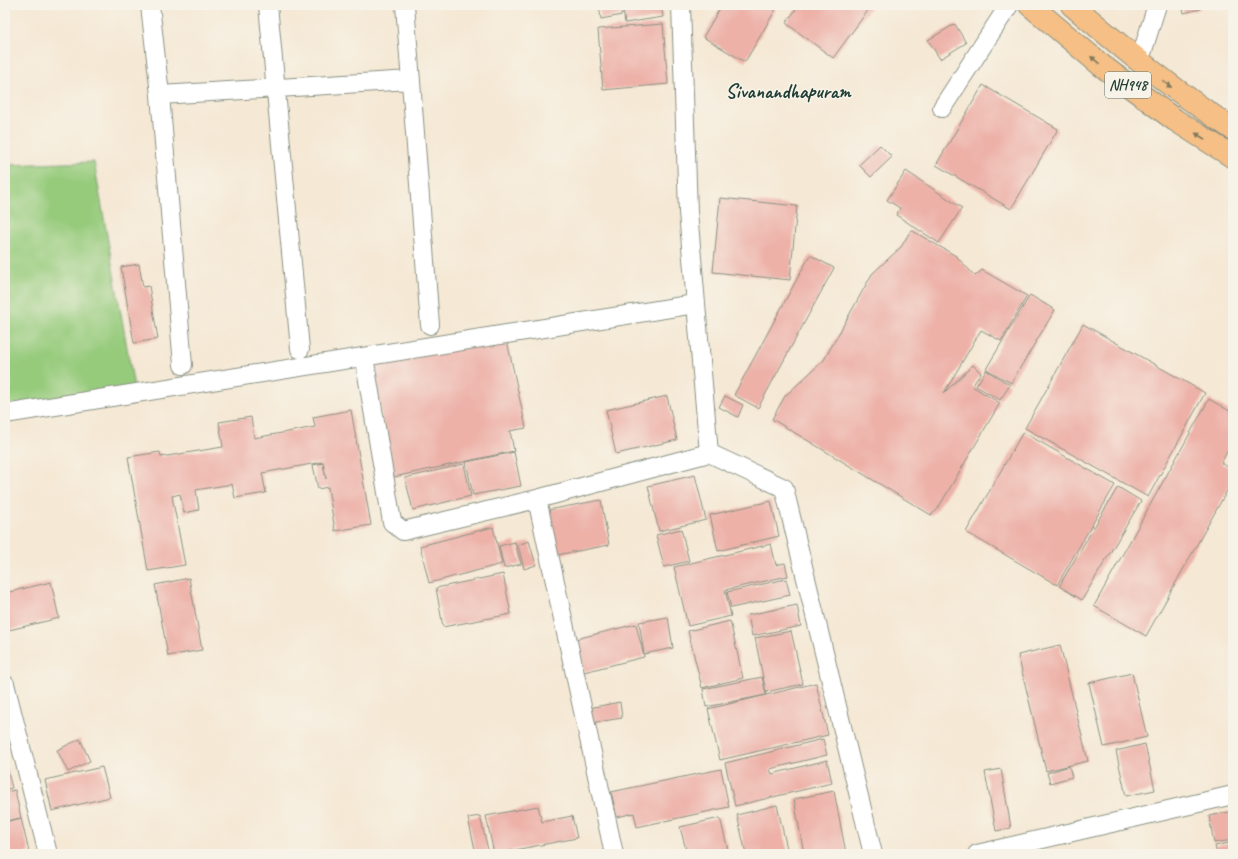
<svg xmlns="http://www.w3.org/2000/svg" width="1238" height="859" viewBox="0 0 1238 859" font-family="Caveat,sans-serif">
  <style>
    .green { fill: #96cb7c; stroke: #5a8458 }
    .building { fill: #edb1a8 }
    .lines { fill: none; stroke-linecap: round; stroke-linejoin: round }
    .minor-casing { stroke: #8a9284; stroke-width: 20 }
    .trunk-casing { stroke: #8a9284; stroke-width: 24 }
    .minor { stroke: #fff; stroke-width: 18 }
    .trunk { stroke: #f5bf86; stroke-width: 22 }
    .oneway { fill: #7f7859 }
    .labels { text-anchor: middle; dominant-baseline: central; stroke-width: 3; stroke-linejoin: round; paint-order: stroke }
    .shield { fill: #f7f3e8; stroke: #60746a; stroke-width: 1 }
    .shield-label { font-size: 15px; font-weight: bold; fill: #1f3d34 }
    .district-label { font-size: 20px; font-weight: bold; fill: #1f3d34; stroke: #f7f3e8 }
  </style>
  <rect width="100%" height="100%" fill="#f7f3e8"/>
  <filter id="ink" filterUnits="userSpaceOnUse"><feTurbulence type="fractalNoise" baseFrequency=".025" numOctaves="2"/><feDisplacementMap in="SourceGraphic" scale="8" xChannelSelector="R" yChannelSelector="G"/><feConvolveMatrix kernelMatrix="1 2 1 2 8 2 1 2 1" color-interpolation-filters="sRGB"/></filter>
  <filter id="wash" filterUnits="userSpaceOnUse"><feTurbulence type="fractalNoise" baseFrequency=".012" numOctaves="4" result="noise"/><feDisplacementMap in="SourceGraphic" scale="16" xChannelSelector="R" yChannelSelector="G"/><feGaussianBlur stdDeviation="0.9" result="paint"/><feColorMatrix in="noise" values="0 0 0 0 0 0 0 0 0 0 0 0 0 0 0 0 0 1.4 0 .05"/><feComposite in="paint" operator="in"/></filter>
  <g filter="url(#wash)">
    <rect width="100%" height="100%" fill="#f5e8d4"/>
    <path class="green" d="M94,162L134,387L5,408V165Z"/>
    <g id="blocks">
      <path class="building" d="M599,5H620L622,15L601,19Z
        M622,5H661L663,17L625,23Z
        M722,5H769L776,9L745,62L703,37Z
        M799,5H872L833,58L786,23Z
        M1182,5H1199L1200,9L1184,13Z
        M663,24L668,84L603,90L598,29Z
        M955,24L966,43L940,59L928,40Z
        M983,85L1058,129L1011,209L936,165Z
        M880,145L892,157L871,177L859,165Z
        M906,171L962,208L939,243L896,215L900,208L887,200Z
        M720,198L797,206L790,280L713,272Z
        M911,230L956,256L975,276L982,270L1027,296L1001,341L981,330L944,393L973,365L981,373L972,386L1000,403L937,510L931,515L772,419L785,396L824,360L872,274L901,247Z
        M810,255L834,268L758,408L734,395Z
        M139,264L143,287L149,286L158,339L134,343L121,267Z
        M1030,295L1055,310L1011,383L986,369Z
        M1083,324L1205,393L1148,497L1025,428Z
        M506,336L526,428L510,431L514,451L394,477L370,365Z
        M986,370L1010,385L1000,400L976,386Z
        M667,396L677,440L616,454L606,410Z
        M725,396L743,405L738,417L719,407Z
        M1209,399L1233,413V441L1221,463L1233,470V480L1146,636L1094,606Z
        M351,410L371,525L335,531L328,487L318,489L313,465L323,463L326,479L323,462L262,473L266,493L235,498L232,484L196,490L199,510L184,513L180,494L172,496L185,565L148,571L128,457L160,452L161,457L223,447L219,422L251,417L254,438L315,427L313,417Z
        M1023,432L1115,485L1057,585L966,532Z
        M514,452L521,486L473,495L466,462Z
        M464,464L471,496L413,510L405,478Z
        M695,475L706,520L659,531L648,486Z
        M1118,487L1141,501L1082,600L1059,586Z
        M601,500L609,545L557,555L548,510Z
        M771,501L779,536L718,551L710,515Z
        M493,527L502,564L429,583L420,546Z
        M681,529L689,561L664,567L656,535Z
        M529,541L536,565L524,569L518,545Z
        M515,542L521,564L504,568L499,546Z
        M771,544L776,565L785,563L788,576L725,590L731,616L688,626L674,567Z
        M503,574L511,614L443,627L436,588Z
        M189,578L202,650L168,656L155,585Z
        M786,579L790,595L731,608L727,592Z
        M51,582L59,618L5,631V593Z
        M797,605L801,626L752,636L748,615Z
        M668,617L673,648L644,654L639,622Z
        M730,621L743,678L702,688L688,631Z
        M636,624L644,657L584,672L576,639Z
        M791,631L803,684L766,692L755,638Z
        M1060,645L1088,761L1046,771L1018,655Z
        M1132,673L1147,737L1104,747L1089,683Z
        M762,677L766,695L706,707L703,689Z
        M816,683L828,735L720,760L708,709Z
        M620,702L622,718L591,723L589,708Z
        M80,739L90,761L68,772L57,750Z
        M823,739L827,755L770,769L772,774L827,760L832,783L735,806L725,763Z
        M1145,744L1155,790L1126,796L1116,751Z
        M5,760L12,788L5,789Z
        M1069,766L1072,777L1050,783L1047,773Z
        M102,767L110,797L52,811L45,780Z
        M721,769L729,807L637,827L634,813L617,817L611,792Z
        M1001,769L1011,828L996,831L985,772Z
        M15,790L21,818L5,821V792Z
        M834,791L846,853L804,854L794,799Z
        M777,805L788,853L746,854L737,815Z
        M538,806L542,822L572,816L577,838L494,854L486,816Z
        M1233,811V840L1214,843L1209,816Z
        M480,816L489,854H476L468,818Z
        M21,818L29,852L20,854H5V822Z
        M720,818L729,854H687L680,827Z
        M1233,842V854H1217L1215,846Z"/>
    </g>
  </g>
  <g filter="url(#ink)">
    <use href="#blocks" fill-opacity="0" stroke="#8a9284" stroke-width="1"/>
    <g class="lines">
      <g class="minor-casing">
        <path id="minor" d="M150,5L160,95L183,365
          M268,5L300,349
          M405,5L430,325
          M681,5L688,212L709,453L784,488L873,854
          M1139,63L1157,5
          M160,95L411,80
          M942,108L1009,5
          M364,357L392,522L403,531L537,499
          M5,414L695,304
          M5,684L48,854
          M614,854L537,499L709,453
          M977,854L1233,795"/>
      </g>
      <g class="trunk-casing">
        <path id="trunk" d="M1030,5L1101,65L1175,120L1233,157
          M1072,5C1125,50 1174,91 1233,129"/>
      </g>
      <use href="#minor" class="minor"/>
      <use href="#trunk" class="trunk"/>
    </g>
    <defs><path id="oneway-solid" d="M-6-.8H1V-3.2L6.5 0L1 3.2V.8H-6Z"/></defs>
    <g class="oneway">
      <use href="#oneway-solid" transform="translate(1095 60) rotate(-140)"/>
      <use href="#oneway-solid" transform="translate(1167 84) rotate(37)"/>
      <use href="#oneway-solid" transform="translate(1200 136) rotate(-147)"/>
    </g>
  </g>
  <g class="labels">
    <rect class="shield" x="1105" y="72" width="46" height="26" rx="3"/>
    <g class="shield-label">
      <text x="1128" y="85">NH948</text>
    </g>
    <g class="district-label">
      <text x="788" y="91">Sivanandhapuram</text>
    </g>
  </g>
  <rect width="1238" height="859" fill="none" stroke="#f7f3e8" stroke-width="20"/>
</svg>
